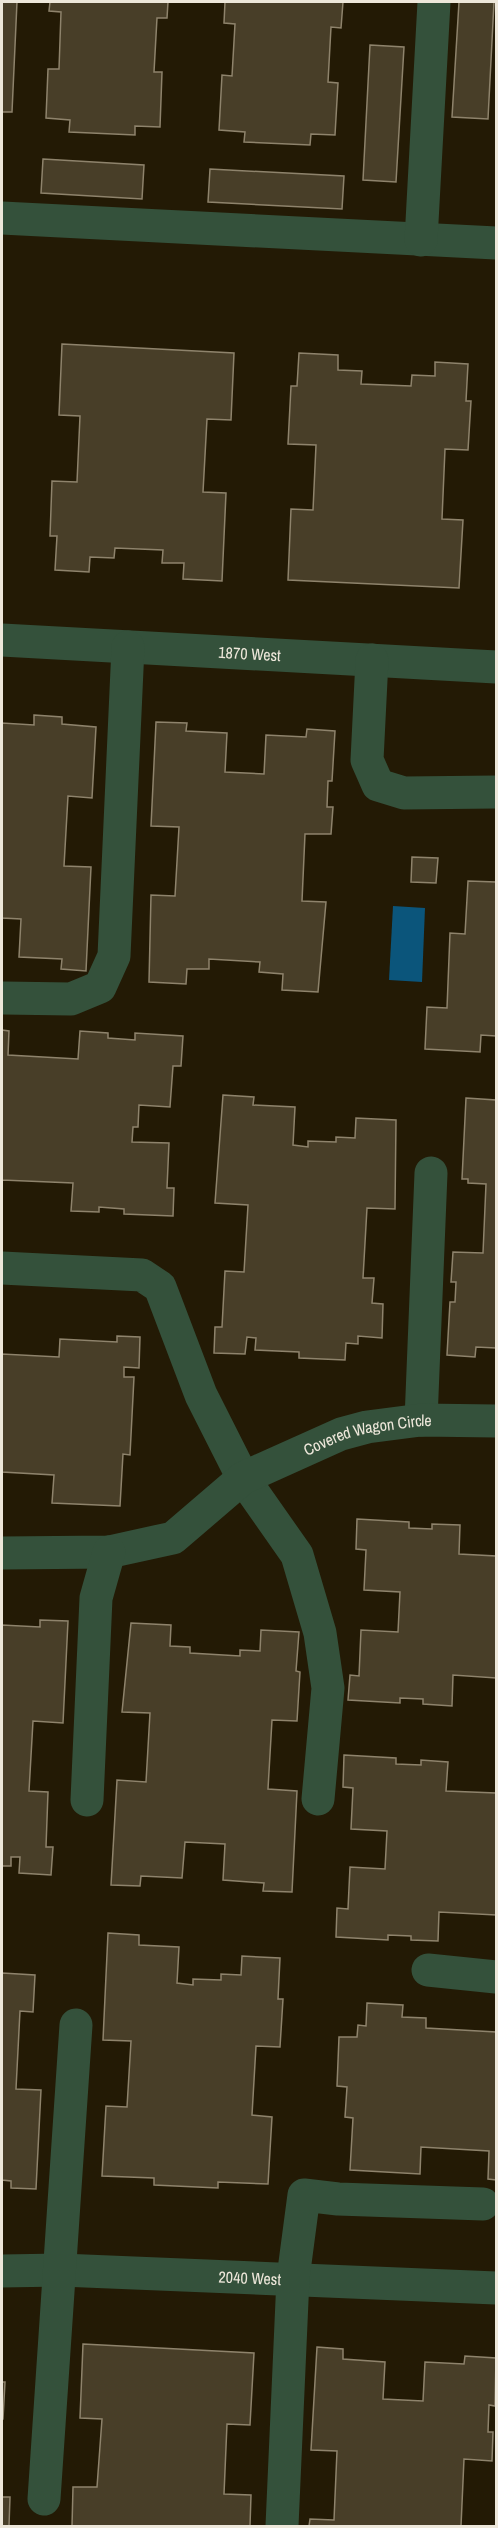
<svg xmlns="http://www.w3.org/2000/svg" width="498" height="2528" viewBox="0 0 498 2528" font-family="'Archivo Narrow',sans-serif">
  <style>
    .water { fill: #0b557b }
    .building { fill: #483e28; stroke: #8e836c; stroke-width: 1.5 }
    .lines { fill: none; stroke-linecap: round; stroke-linejoin: round }
    .minor { stroke: #34513b; stroke-width: 33 }
    .labels { text-anchor: middle; dominant-baseline: central; stroke-width: 6; stroke-linejoin: round; paint-order: stroke }
    .street-label { font-size: 16px; fill: #ede7da; stroke: #231a05 }
  </style>
  <rect width="100%" height="100%" fill="#231a05"/>
  <path class="water" d="M393,906L425,908L422,982L389,980Z"/>
  <path class="building" d="M2,2H17L12,112H2Z
    M50,2H168L167,18H157L154,72H162L160,127L135,126V135L69,132L70,120L46,118L48,69H59L61,12L49,11Z
    M225,2H343L341,28L331,27L328,82L338,83L335,135L311,134L310,145L244,142L245,132L219,130L222,75L232,76L235,24L224,23Z
    M459,2H494L488,119L452,117Z
    M370,45L404,47L396,182L363,180Z
    M43,159L144,165L142,199L41,193Z
    M210,169L344,176L342,209L208,202Z
    M62,344L234,353L231,420L207,419L203,492L226,493L222,581L183,579L184,563H162L163,550L115,548L114,558L90,557L89,572L55,570L57,536H50L52,481L77,482L80,416L59,415Z
    M299,353L338,355V370L362,371L361,384L411,386L412,375L435,376V362L468,364L466,401H471L468,450L445,449L442,519L463,520L459,588L288,580L291,509L313,510L316,445L288,444L291,386H297Z
    M34,715L62,717V724L96,727L92,798L68,796L64,866L91,867L86,971L61,969L62,959L19,957L21,919L2,918V723L34,725Z
    M156,722L187,723L186,731L227,733L225,772L264,774L266,735L306,737L307,729L335,731L332,781H328L327,807H333L331,834H305L302,901L326,902L318,992L282,990L283,974L259,972L260,962L209,959V969H187L186,984L149,982L151,895L175,896L179,827L151,826Z
    M412,857L438,858L436,883L411,882Z
    M468,881L496,882V1036L481,1035L480,1052L425,1049L427,1007L447,1008L450,933L465,934Z
    M2,1030L9,1031L8,1055L78,1059L80,1031L108,1033V1038L135,1040V1033L183,1036L181,1066H173L170,1107L139,1105L138,1127H133L132,1142L169,1143L167,1188H174L173,1216L124,1214V1209L99,1207V1212L71,1211L73,1183L2,1180V1183Z
    M223,1095L254,1097L253,1105L295,1107L293,1145L308,1147V1141L336,1142V1137L355,1138L356,1118L396,1120L395,1209L367,1208L363,1278H374L372,1303L383,1304L382,1338L358,1336V1344L346,1343L345,1360L299,1358V1352L255,1350L256,1338L247,1337L245,1354L214,1353L215,1327H222L225,1271L244,1272L248,1205L215,1203Z
    M466,1098L496,1100V1348L476,1347L475,1357L447,1355L450,1302H455L456,1282H451L453,1252L483,1253L486,1184L468,1183V1179H462Z
    M117,1336L140,1337L139,1368L124,1367V1377H134L130,1455L123,1454L120,1506L52,1503L54,1475L2,1472V1354L59,1357L60,1339L117,1342Z
    M357,1519L409,1522V1528L432,1529V1524L460,1525L459,1554L496,1556V1678L453,1675L452,1706L423,1704V1699L400,1698V1703L348,1700L350,1675L359,1676L361,1630L398,1632L400,1592L364,1590L366,1550L356,1549Z
    M40,1620L68,1621L63,1723L33,1721L29,1791L48,1792L46,1847H53L51,1875L19,1873L20,1857H11V1866H2V1625L40,1627Z
    M131,1623L171,1625L170,1646L190,1647V1653L240,1656V1650L260,1651L261,1630L299,1632L296,1671L300,1672L297,1721L272,1720L268,1789L297,1791L292,1892L263,1891L264,1883L223,1880L225,1844L185,1842L182,1878L141,1876L140,1886L111,1885L117,1780L146,1782L150,1713L122,1712Z
    M344,1755L396,1758V1764L421,1765V1760L448,1762L446,1791L496,1793V1915L439,1912L438,1941L411,1940V1936L388,1935V1940L336,1937L337,1908L348,1909L350,1867L385,1869L387,1831L351,1829L353,1788L343,1787Z
    M108,1933L139,1935V1945L179,1947L177,1983L193,1985V1979L221,1980V1974L241,1975L242,1956L280,1958L278,1999H283L280,2047L256,2046L252,2115L272,2117L268,2184L218,2182V2188L154,2185V2178L102,2176L106,2106L127,2107L131,2041L103,2040Z
    M2,1973L35,1975L33,2012L20,2011L16,2089L41,2090L36,2189L11,2188V2181L2,2180Z
    M367,2003L403,2005L402,2017L426,2018V2028L496,2032V2180L488,2179L489,2151L421,2147L420,2174L350,2170L353,2118L345,2117L347,2087L337,2086L339,2037H357L358,2025L366,2026Z
    M83,2344L254,2353L250,2425L227,2424L224,2494L251,2495L250,2526H72L73,2487H97L102,2419L80,2418Z
    M317,2347L343,2349V2359L385,2362L383,2399L423,2401L425,2362L464,2364L465,2356L496,2358L495,2406L489,2405L488,2432H493L492,2461L464,2459L461,2526H309L310,2519L334,2520L337,2451L311,2450Z
    M2,2382H5L3,2419H2Z
    M2,2497H10L9,2526H2Z"/>
  <g class="lines">
    <g class="minor">
      <path d="M2,218L496,243"/>
      <path d="M421,240L434,2"/>
      <path id="s1" d="M2,640L496,667"/>
      <path d="M372,660L367,760L378,785L404,793L496,792"/>
      <path d="M3,998L71,999L100,987L114,956L128,647"/>
      <path d="M2,1268L142,1275L160,1287L201,1395L243,1478L297,1555L320,1633L328,1688L318,1799"/>
      <path d="M421,1420L431,1173"/>
      <path id="s2" d="M2,1553L109,1552L173,1538L243,1478L341,1434L367,1427L421,1420L496,1421"/>
      <path d="M87,1800L96,1598L109,1552"/>
      <path d="M428,1970L496,1977"/>
      <path id="s3" d="M2,2271L61,2270L496,2288"/>
      <path d="M44,2499L76,2025"/>
      <path d="M282,2526L293,2278L304,2195L338,2199L483,2204"/>
    </g>
  </g>
  <g class="labels">
    <g class="street-label">
      <text stroke="none"><textPath href="#s1" startOffset="248">1870 West</textPath></text>
      <text stroke="none"><textPath href="#s2" startOffset="398">Covered Wagon Circle</textPath></text>
      <text stroke="none"><textPath href="#s3" startOffset="248">2040 West</textPath></text>
    </g>
  </g>
  <rect width="498" height="2528" fill="none" stroke="#ede7da" stroke-width="6"/>
</svg>
